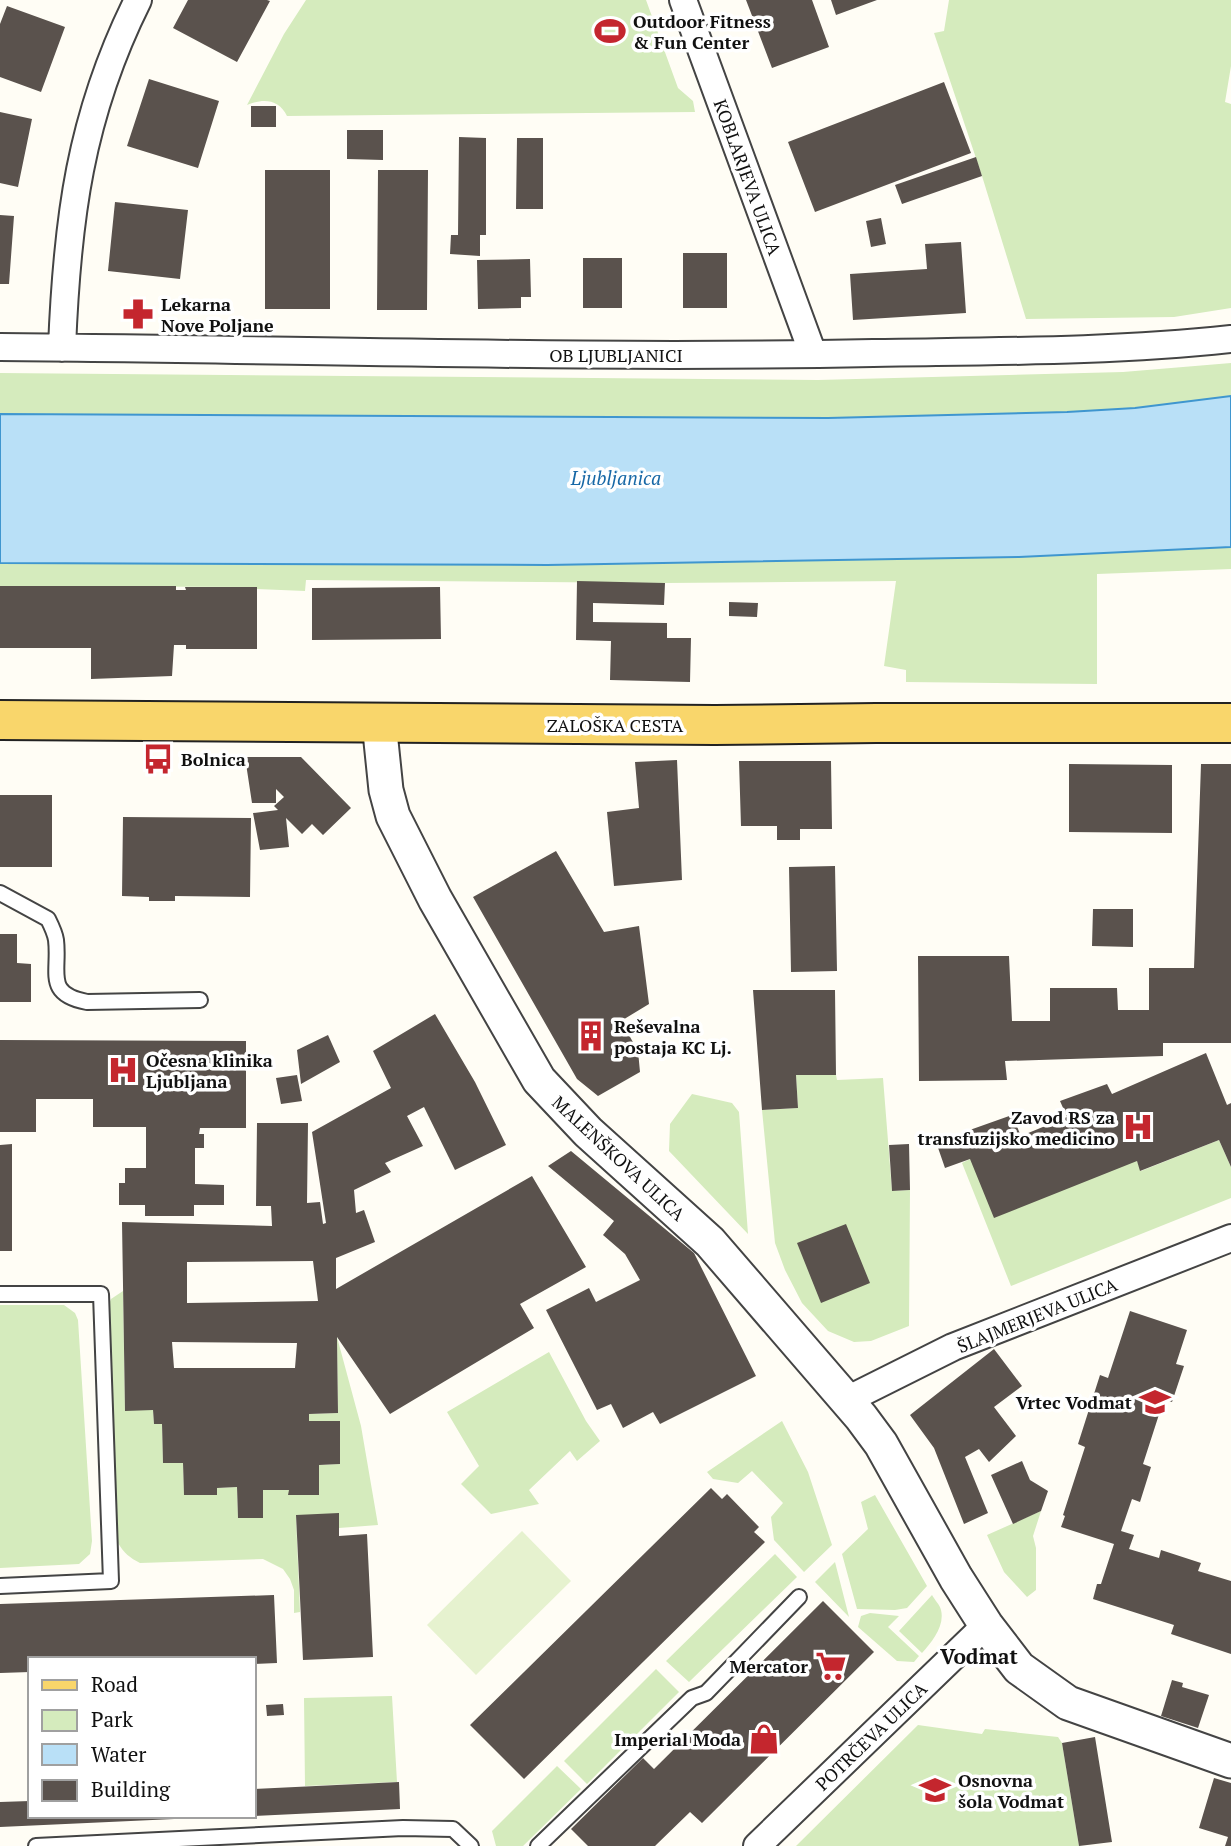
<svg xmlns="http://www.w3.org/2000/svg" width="1231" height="1846" viewBox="0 0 1231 1846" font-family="'PT Serif',serif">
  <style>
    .green { fill: #d5ebbd }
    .pitch { fill: #e6f2cf }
    .water { fill: #b9e0f7; stroke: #3f96cf; stroke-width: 2 }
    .building { fill: #5a524d; fill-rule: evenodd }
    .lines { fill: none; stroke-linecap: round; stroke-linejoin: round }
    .service-casing { stroke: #444; stroke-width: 18 }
    .minor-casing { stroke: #444; stroke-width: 30 }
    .tertiary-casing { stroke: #444; stroke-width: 37 }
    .primary-casing { stroke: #222; stroke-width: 42 }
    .service { stroke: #fff; stroke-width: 14 }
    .minor { stroke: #fff; stroke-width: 26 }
    .tertiary { stroke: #fff; stroke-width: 33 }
    .primary { stroke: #f9d66b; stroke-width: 38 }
    .labels { text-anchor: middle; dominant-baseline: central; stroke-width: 7; stroke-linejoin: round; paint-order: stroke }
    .poi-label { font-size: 18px; font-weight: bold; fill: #111; stroke: #fff; text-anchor: start }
    .street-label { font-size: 18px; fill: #111; stroke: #fff }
    .water-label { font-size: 19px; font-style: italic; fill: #1768a6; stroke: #fff }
    .quarter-label { font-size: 21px; font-weight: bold; fill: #111; stroke: #fff }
  </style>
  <rect width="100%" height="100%" fill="#fffdf5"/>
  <path class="green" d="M306,0H646L678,88L693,101L695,112L287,116C279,99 263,98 247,105L284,34Z
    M949,0H1231V66L1225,102L1231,104V308L1174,317L1026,319L982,176L934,33L944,31Z
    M1231,363V396L1135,408L1067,412L828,418L0,414V373L818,380L1123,372Z
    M1231,547V569L1097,574V684L906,682V670L884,666L896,581L665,583L306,580L305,591L257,589L256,587L0,586V563L547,565L1019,557Z
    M796,1075H836L837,1080L883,1078L892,1191L910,1190L909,1326L871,1341L854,1342L828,1331L802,1303L785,1270L775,1243L762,1110L798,1108Z
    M692,1094L732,1103L739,1112L748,1234L669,1151L670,1124Z
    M1219,1140L1231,1167V1198L1011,1286L962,1163L970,1159L1137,1161L1141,1171Z
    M123,1291L125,1410H153L154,1424H162L163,1463H183L184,1495H216L217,1488L237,1487L238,1518H263V1490H289V1495H319V1465L340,1464L339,1421H309V1414L338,1413L337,1337L361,1426L378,1525L339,1528V1514L296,1516L300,1612L294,1613V1590L290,1579L283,1569L263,1559L140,1563C130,1558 124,1553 118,1543L105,1313L111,1299Z
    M0,1305H64L75,1313L78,1320L92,1541L90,1554L79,1564L0,1568Z
    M549,1352L586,1421L600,1441L577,1461L570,1451L529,1490L539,1504L491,1514L461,1484L479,1466L447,1412Z
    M782,1421L808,1472L832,1545L804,1572L774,1540L771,1517L783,1503L752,1471L738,1483L713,1479L707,1472Z
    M875,1495L927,1586L907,1608L895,1610L857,1609L842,1554L868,1529L861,1502Z
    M1041,1511L1033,1536L1036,1548V1590L1027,1597L1004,1572L987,1535Z
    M775,1554L797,1577L689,1682L666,1661Z
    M835,1562L849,1617L815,1582Z
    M932,1595C934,1599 940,1605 941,1610C945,1626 932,1642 922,1653L899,1631Z
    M870,1613L899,1616L888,1627L919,1656L914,1662L897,1661L858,1627L861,1616Z
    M656,1669L679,1692L587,1784L564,1761Z
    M392,1696L397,1782L305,1786L304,1698Z
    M918,1725L982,1734L985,1729L1058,1737L1062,1743L1079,1846H796Z
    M557,1766L581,1789L523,1846H496L492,1831Z"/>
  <path class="pitch" d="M522,1531L571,1581L476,1675L427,1625Z"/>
  <path class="water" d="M1231,396V547L1019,557L547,565L0,563V414L828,418L1067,412L1135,408Z"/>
  <path class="building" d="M188,0H267L270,1L237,62L173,28Z
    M746,0H812L829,47L772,68Z
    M831,0H877L836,15Z
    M7,6L65,27L41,92L0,77V24Z
    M149,79L219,101L198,168L127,146Z
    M944,82L971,153L815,212L788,142Z
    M251,106H276V127H251Z
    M0,112L32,119L18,187L0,183Z
    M347,130H383V160L347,159Z
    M459,137L486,138V235H480V256L450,254L451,235H458Z
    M517,138H543V209H516Z
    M976,157L982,176L902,204L895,185Z
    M265,170H330V309H265Z
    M378,170H428L427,310H377Z
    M115,202L188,210L180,279L108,271Z
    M0,215L14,216L9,284H0Z
    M881,218L886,244L871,247L866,221Z
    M961,242L966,313L853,320L850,274L927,269L925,244Z
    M683,253H727V308H683Z
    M583,258H622V308H583Z
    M530,259L531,297H521V308L478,309L477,260Z
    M577,581L665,583L664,605L593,603V622L667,623V638H691L690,682L610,680L611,641L576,640Z
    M0,586H176V590H186L185,587H257V649H186V645H174L172,676L91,679V648H0Z
    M440,587L441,639L312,640V588Z
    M729,602L758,603L757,617L729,616Z
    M245,757H301L351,808L323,835L312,824L302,834L286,818L289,847L260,850L253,813L278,810L274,806L284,797L276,789V803H252Z
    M677,760L682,880L614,886L607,812L639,808L635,762Z
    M739,761H831L832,829H800V840H777V826H741Z
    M1069,764L1172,765V833L1069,832Z
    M1201,764H1231V1043H1163V1056L1005,1061L1007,1080L919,1081L918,956H1009L1012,1021H1050V988H1117L1118,1010H1149V968H1194Z
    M0,795H52V867H0Z
    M123,817L251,818L250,897L175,896V901H149V897L122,896Z
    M556,851L604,932L639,926L649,1004L621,1021L638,1051L640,1072L598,1096L577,1079L473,897Z
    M835,866L837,971L791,972L789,867Z
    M1093,909H1133V947L1092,946Z
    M0,934H17V963L31,964V1002H0Z
    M753,990H835L836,1075H796L798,1108L762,1110Z
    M435,1014L475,1082L506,1145L455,1170L424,1107L407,1116L423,1146L385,1163L391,1172L354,1190L356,1213L364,1210L375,1242L336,1258V1289L532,1176L586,1267L520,1304L534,1328L390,1414L337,1337L338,1413L309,1414V1421H340V1464L319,1465V1495H288L289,1490H263V1518H238L237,1487L217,1488V1495H184L183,1463H163L162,1424H154L153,1410L125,1411L122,1222L272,1226L271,1206H256L257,1123H308L307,1203L320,1202L323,1224L326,1223L312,1132L391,1088L373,1051ZM313,1261L318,1301L187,1303V1262ZM172,1342L297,1343L295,1368H174Z
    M328,1035L340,1062L301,1084L297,1050Z
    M0,1040L246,1041V1128H200L199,1134H204V1148H195V1184L224,1185V1205H194V1216H145V1205H119V1183H125V1168H146V1127H93V1099H36V1132H0Z
    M1206,1053L1227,1105L1231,1103V1167L1219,1140L1140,1171L1137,1161L994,1218L970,1159L945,1168L936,1142L1012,1115L1021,1136L1067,1117L1060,1101L1107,1084L1112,1094Z
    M297,1075L302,1101L281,1104L276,1078Z
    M12,1144V1251H0V1145Z
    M909,1144L910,1190L892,1191L889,1145Z
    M571,1151L694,1253L756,1376L660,1424L653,1412L623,1428L611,1404L597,1410L546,1310L589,1288L596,1302L640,1280L625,1254L603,1235L614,1221L548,1166Z
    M846,1224L870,1283L821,1303L797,1243Z
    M1130,1311L1187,1330L1176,1364L1184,1366L1172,1402L1164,1399L1143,1464L1151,1467L1140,1502L1132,1499L1121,1531L1134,1535L1129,1549L1159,1558L1161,1550L1201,1563L1198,1571L1231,1581V1654L1171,1634L1174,1625L1093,1599L1097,1584H1101L1114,1544L1061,1527L1065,1516L1063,1515L1085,1447L1078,1444L1100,1375L1108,1378Z
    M994,1349L1022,1386L994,1407L1016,1436L989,1462L979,1449L965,1457L988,1513L964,1524L934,1448L910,1415Z
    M1022,1461L1030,1480L1048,1491L1041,1511L1013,1524L991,1475Z
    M711,1488L722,1499L727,1494L759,1527L754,1532L765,1542L524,1779L470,1725Z
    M339,1513V1536L367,1534L373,1657L303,1660L296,1515Z
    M274,1595L277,1663L254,1664V1659H30V1672L0,1673V1604Z
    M823,1601L874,1652L702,1823L690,1812L655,1846H588L571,1829L643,1758L654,1769Z
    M1172,1680L1183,1683L1182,1687L1209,1695L1198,1728L1161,1716Z
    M283,1704L284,1715L267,1716L266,1705Z
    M1095,1737L1112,1842L1079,1846L1062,1743Z
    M1214,1778L1231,1783V1846H1225L1228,1837L1199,1828Z
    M399,1782L400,1809L254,1816V1789Z
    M30,1801V1816H196V1818L0,1827V1802Z"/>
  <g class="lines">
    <g class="service-casing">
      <path id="service" d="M0,893L48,919C51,925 55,933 56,940C60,972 44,994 87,1002L200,1000
        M0,1294H101L111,1581L0,1586
        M36,1846L403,1828L453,1829L471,1846
        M538,1846L692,1698L706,1693L799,1597"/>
    </g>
    <g class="minor-casing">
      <path id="minor" d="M683,0L813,354
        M0,347C291,349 582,359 873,353C992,351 1112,352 1231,339
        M62,348C67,220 80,116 138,0
        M847,1400L953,1347L1231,1238
        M757,1846L986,1625"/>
    </g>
    <g class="tertiary-casing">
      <path id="tertiary" d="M379,722L386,790L393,816L435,899L539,1080L588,1132L710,1242L861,1417L881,1444L956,1578L986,1625L1019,1668L1068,1703L1231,1761"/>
    </g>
    <g class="primary-casing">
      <path id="primary" d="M0,720L715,725L876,723H1231"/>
    </g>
    <use href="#service" class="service"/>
    <use href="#minor" class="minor"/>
    <use href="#tertiary" class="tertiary"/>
    <use href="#primary" class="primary"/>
  </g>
  <defs>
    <g id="stadium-bare" transform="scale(2.415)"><path d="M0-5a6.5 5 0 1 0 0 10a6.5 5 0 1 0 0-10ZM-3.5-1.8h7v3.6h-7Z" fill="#c4262e" stroke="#fff" stroke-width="2.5" paint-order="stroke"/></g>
    <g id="pharmacy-bare" transform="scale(2.415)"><path d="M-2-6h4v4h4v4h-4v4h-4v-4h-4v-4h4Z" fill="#c4262e" stroke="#fff" stroke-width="2.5" paint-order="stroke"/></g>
    <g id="bus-bare" transform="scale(2.415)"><path d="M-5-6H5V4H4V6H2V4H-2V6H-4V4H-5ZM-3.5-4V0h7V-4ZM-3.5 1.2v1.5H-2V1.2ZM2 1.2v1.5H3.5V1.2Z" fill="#c4262e" stroke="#fff" stroke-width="2.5" paint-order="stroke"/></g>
    <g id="building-bare" transform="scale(2.415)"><path d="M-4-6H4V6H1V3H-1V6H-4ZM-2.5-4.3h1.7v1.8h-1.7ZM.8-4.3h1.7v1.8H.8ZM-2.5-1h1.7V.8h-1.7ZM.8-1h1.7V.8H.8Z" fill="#c4262e" stroke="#fff" stroke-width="2.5" paint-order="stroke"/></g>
    <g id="hospital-bare" transform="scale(2.415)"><path d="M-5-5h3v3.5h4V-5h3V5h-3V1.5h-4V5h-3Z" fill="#c4262e" stroke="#fff" stroke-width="2.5" paint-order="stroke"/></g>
    <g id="school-bare" transform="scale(2.415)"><path d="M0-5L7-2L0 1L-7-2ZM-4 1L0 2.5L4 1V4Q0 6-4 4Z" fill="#c4262e" stroke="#fff" stroke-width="2.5" paint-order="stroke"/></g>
    <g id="supermarket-bare" transform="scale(2.415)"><path d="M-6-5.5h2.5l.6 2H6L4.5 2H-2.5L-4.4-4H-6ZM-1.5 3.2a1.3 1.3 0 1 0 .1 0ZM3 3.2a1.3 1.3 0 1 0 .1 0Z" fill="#c4262e" stroke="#fff" stroke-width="2.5" paint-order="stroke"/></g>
    <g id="shop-bare" transform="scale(2.415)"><path d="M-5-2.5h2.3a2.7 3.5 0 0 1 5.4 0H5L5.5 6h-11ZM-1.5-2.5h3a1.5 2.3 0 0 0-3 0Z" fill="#c4262e" stroke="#fff" stroke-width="2.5" paint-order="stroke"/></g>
  </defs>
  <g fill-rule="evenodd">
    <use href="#stadium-bare" x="610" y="31"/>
    <use href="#pharmacy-bare" x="138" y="314"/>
    <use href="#bus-bare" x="158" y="759"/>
    <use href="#building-bare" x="591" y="1036"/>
    <use href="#hospital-bare" x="123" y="1070"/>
    <use href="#hospital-bare" x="1138" y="1127"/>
    <use href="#school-bare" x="1155" y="1402"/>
    <use href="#supermarket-bare" x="831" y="1666"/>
    <use href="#shop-bare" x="764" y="1739"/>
    <use href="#school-bare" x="935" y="1790"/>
  </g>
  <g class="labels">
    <g class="poi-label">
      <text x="633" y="21">Outdoor Fitness<tspan x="633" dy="21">&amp; Fun Center</tspan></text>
      <text x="161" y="304">Lekarna<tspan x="161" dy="21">Nove Poljane</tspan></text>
      <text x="181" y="759">Bolnica</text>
      <text x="614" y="1026">Reševalna<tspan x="614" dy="21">postaja KC Lj.</tspan></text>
      <text x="146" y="1060">Očesna klinika<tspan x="146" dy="21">Ljubljana</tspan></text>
      <text x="1115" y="1117" text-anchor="end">Zavod RS za<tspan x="1115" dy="21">transfuzijsko medicino</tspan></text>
      <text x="1132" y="1402" text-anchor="end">Vrtec Vodmat</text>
      <text x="808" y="1666" text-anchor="end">Mercator</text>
      <text x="741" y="1739" text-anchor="end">Imperial Moda</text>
      <text x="958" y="1780">Osnovna<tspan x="958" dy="21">šola Vodmat</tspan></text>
    </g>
    <g class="street-label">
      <text transform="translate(748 177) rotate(70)">KOBLARJEVA ULICA</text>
      <text x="616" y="355">OB LJUBLJANICI</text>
      <text x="615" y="725">ZALOŠKA CESTA</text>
      <text transform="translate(619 1158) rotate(43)">MALENŠKOVA ULICA</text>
      <text transform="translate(1037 1315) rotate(-22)">ŠLAJMERJEVA ULICA</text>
      <text transform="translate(871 1736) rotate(-44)">POTRČEVA ULICA</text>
    </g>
    <g class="water-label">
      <text x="616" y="477">Ljubljanica</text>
    </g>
    <g class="quarter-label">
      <text x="979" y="1656">Vodmat</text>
    </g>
  </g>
  <rect x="28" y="1657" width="228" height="161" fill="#ffffff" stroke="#a0a0a0" stroke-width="2"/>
  <rect x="42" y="1680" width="35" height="10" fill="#f9d66b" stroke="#a0a0a0" stroke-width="2"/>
  <text x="91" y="1692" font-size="21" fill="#111111">Road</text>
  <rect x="42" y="1710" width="35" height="21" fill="#d5ebbd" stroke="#a0a0a0" stroke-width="2"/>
  <text x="91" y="1727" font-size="21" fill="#111111">Park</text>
  <rect x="42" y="1744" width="35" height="21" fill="#b9e0f7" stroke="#a0a0a0" stroke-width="2"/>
  <text x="91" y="1762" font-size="21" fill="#111111">Water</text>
  <rect x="42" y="1780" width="35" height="21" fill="#5a524d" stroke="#a0a0a0" stroke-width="2"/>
  <text x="91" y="1797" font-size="21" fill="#111111">Building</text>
</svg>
